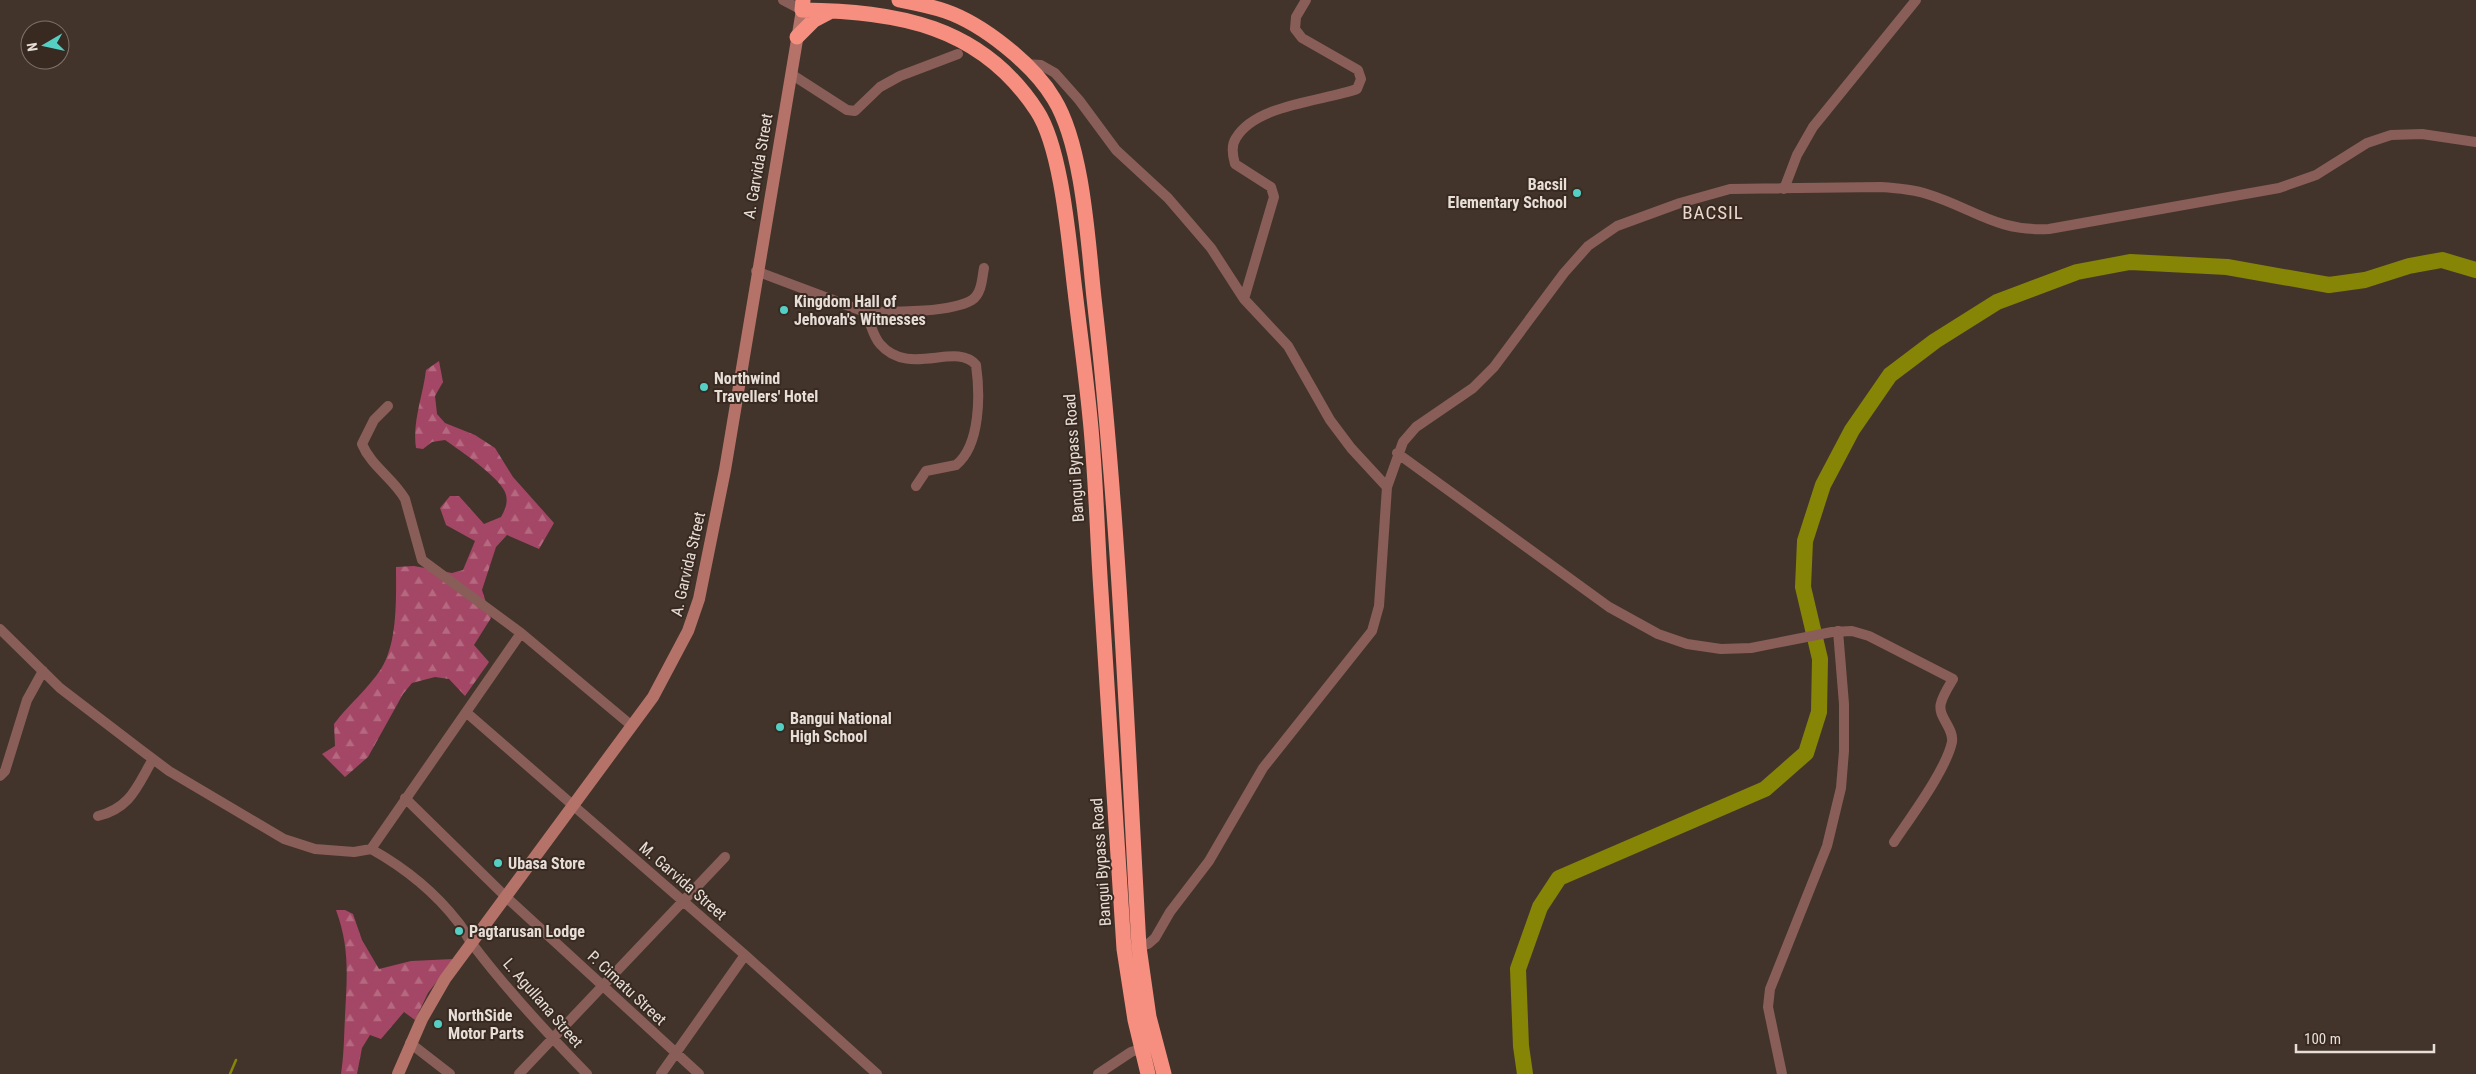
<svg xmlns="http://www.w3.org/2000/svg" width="2476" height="1074" viewBox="0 0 2476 1074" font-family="'Roboto Condensed',sans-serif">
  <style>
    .forest { fill: url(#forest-firs) }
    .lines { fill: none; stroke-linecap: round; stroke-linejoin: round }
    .stream { stroke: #878506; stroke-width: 2.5 }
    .river { stroke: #878506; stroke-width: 16 }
    .street { stroke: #895e58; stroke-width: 10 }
    .secondary { stroke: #b57269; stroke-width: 12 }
    .highway { stroke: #f68f80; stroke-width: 15 }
    .poi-dot { fill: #55cec4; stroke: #382a21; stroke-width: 2 }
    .labels { text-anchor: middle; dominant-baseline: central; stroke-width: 4; stroke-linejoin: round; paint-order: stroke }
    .street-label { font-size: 16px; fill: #e7ded8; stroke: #382a21 }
    .poi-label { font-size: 16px; font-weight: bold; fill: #e7ded8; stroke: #382a21; text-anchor: start }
    .quarter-label { font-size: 19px; letter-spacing: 1px; fill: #ebd9cd; stroke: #382a21 }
  </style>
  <defs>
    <pattern id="forest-firs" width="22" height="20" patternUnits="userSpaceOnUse" patternTransform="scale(1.25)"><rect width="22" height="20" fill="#a44665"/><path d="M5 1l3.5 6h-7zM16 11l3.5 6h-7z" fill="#b56981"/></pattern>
  </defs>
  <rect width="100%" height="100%" fill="#42342b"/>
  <path class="forest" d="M439,361L443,382L435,396L437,414L445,423L475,435L495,448L513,477L554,523L539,549L507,535L496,547L482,590L491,618L474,645L489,662L465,696L449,679L435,677L412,683L403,694L368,757L345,777L322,754L335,746L334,724C348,705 368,689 381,669C398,642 396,598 396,567L414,566L452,573L463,570L475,541L446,525L440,508L450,496H459L484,524L501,517C505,510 508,503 506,495C503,479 459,450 445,440L432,442L423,449L416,448C412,422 423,396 426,370Z
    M336,910H345L353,914L362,940L379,969L411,961L454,959L428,993L415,1020L404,1012L381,1039L370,1035L362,1048L357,1074H341C344,1055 344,1036 345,1016C347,977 350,948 336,910Z"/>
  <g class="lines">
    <path class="stream" d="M230,1074L236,1060"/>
    <path class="river" d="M1525,1074L1521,1046L1518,969L1540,907L1559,878L1765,789L1806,753L1819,712L1820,659L1803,587L1805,541L1823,485L1852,430L1890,375L1935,341L1997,302L2077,272L2130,262L2227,267L2329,285L2365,280L2409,266L2442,260L2476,270"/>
    <path class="street" d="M783,0L802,10
      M1025,64L1041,65L1055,73L1079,100L1116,150L1168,198L1211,248L1244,299L1288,346L1330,420L1351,448L1387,487
      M791,74L847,110L855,111L880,87L900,76L958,54
      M1784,189L1797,155L1813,127L1916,0
      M756,271L865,312C871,322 872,335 880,344C909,378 956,341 976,365C980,393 981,445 956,465L926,471L916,486
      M1244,299L1274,197L1271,187L1235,164C1233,157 1231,145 1236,138C1256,104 1324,101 1357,89L1361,79L1358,70L1302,38L1295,29L1296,17L1306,0
      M865,312C891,312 951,313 972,300C982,293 982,278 984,268
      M388,406L374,420L362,444C371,466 394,479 405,499L422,560L521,633L632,726
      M1397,453L1609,607L1658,634L1687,644L1721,649L1751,648L1832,632L1852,631L1869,636L1953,679C1949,686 1943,695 1941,703C1937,717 1954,727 1952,742C1946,770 1910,818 1894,842
      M0,629L60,688L141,750L169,771L284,839L315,849L354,852L371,849L521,633
      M467,713L745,955L877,1074
      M0,776L5,771L27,700L43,671
      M405,798L506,897L699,1074
      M98,816C131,808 137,786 153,759
      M371,849C405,868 434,891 458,922C464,929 467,938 473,945C507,990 547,1033 587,1074
      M1134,948L1148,944L1155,938L1170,912L1209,861L1263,768L1372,631L1379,606L1387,487L1403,442L1416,427L1473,388L1494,367L1564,273L1588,246L1617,226L1680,203L1730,189L1881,187C1897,188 1912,189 1927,194C1973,208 1996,232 2049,229L2279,188L2316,175L2367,143L2391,135L2422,134L2476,142
      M410,1043L450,1074
      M519,1074L725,857
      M661,1074L745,955
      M1098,1074L1131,1052L1147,1047
      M1782,1074L1768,1007L1770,989L1827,846L1841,788L1844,751V704L1838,631"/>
    <path class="secondary" d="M398,1074L422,1019L445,979L653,697L688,631L699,599L725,470L802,10"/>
    <path class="highway" d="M803,0L802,10C896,11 981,25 1037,111C1062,149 1069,244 1075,291C1080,333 1086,376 1090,418C1096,476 1097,534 1101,592C1109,711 1116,830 1124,949L1135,1020L1148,1074
      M899,0C914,3 930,6 945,11C983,24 1033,64 1054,99C1083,146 1088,242 1094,298C1119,514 1127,731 1139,947L1149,1017L1164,1074
      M797,37L814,20L831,11"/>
  </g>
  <g class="poi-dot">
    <circle cx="1577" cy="193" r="5"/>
    <circle cx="784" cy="310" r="5"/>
    <circle cx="704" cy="387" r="5"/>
    <circle cx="780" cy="727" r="5"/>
    <circle cx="498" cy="863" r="5"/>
    <circle cx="459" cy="931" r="5"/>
    <circle cx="438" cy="1024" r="5"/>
  </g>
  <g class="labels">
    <g class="street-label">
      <text transform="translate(758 166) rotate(-80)">A. Garvida Street</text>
      <text transform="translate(1074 458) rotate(-94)">Bangui Bypass Road</text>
      <text transform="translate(688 564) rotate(-77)">A. Garvida Street</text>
      <text transform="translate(1101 862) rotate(-94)">Bangui Bypass Road</text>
      <text transform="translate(683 881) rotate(41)">M. Garvida Street</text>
      <text transform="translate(627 988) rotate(43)">P. Cimatu Street</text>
      <text transform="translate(543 1003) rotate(49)">L. Agullana Street</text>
    </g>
    <g class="poi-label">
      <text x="1567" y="184" text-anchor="end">Bacsil<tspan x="1567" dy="18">Elementary School</tspan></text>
      <text x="794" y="301">Kingdom Hall of<tspan x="794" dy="18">Jehovah's Witnesses</tspan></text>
      <text x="714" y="378">Northwind<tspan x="714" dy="18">Travellers' Hotel</tspan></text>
      <text x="790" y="718">Bangui National<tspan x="790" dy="18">High School</tspan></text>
      <text x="508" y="863">Ubasa Store</text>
      <text x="469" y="931">Pagtarusan Lodge</text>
      <text x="448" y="1015">NorthSide<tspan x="448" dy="18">Motor Parts</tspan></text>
    </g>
    <g class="quarter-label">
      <text x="1713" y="212">BACSIL</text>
    </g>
  </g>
  <g transform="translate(45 45) rotate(261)"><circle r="24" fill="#382a21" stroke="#7e726a"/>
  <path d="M0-4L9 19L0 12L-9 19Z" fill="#55cec4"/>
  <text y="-8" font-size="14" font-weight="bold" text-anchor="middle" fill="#e7ded8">N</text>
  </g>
  <path d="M2296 1044v8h138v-8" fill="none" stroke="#e7ded8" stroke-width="2.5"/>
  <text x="2304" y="1044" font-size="15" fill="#e7ded8" stroke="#382a21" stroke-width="4" paint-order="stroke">100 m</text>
</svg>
